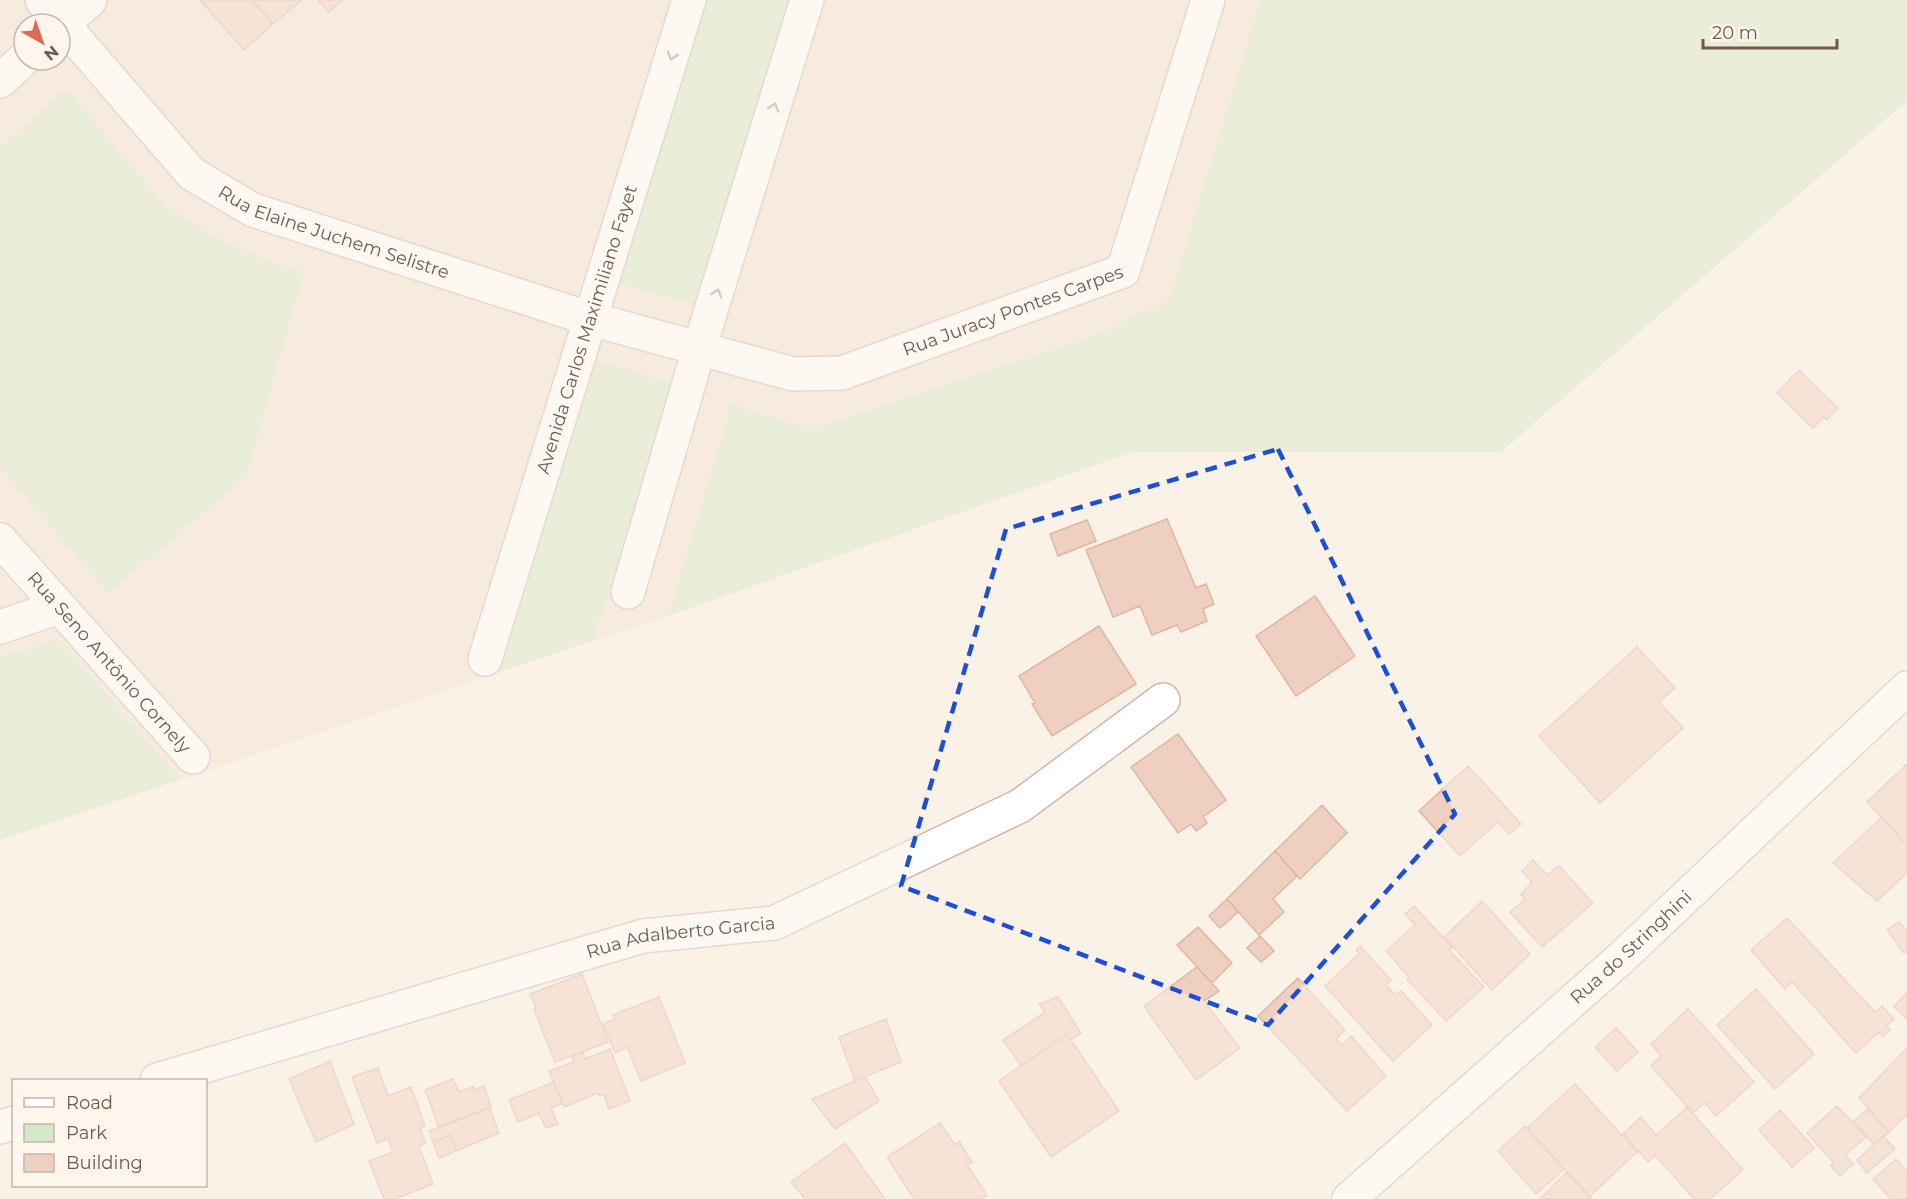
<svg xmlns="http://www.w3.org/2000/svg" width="1907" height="1199" viewBox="0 0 1907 1199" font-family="Montserrat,sans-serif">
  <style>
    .residential { fill: #f2e3d6; fill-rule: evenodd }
    .green { fill: #d6e8c6 }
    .building { fill: #efd0c0; stroke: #e0b6a2; stroke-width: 1.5 }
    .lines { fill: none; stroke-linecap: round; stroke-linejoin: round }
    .street-casing { stroke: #ccb9ae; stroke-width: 36 }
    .street { stroke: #fff; stroke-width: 33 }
    .oneway { stroke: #ab9b94 }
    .marked { fill: none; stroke: #1d4ed8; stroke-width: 4.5; stroke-dasharray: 12 8; stroke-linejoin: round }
    .labels { text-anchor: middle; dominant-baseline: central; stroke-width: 6; stroke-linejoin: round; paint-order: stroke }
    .street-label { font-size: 18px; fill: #73584d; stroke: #fef6ed }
  </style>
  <rect width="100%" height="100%" fill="#fbf2e7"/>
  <path class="residential" d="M0,0H1260L1169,299L1094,335L1132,452L668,616L0,840ZM24,24H60V60H24Z"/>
  <path class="green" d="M706,0H788L695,305L617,283Z
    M1260,0H1907V101L1501,452H1132L668,616L732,403L793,425L822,426L1094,335L1169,299Z
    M66,88L167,208L230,245L304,273L246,477L108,594L0,468V147Z
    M597,360L671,382L594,640L500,672Z
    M58,639L181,779L0,840V657Z"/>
  <path class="building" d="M200,0H252L273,24L244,50Z
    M252,0H302L273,24Z
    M318,0H342L329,12Z
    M1799,370L1838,408L1827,420L1824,417L1813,428L1777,393Z
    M1167,519L1196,588L1206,584L1214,604L1203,609L1207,621L1181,632L1177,625L1152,635L1140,606L1113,617L1086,550Z
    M1087,520L1096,541L1058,556L1050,534Z
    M1315,596L1355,656L1296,696L1256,636Z
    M1099,626L1136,684L1052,736L1032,704L1035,703L1019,676Z
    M1637,647L1675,688L1659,702L1683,728L1600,803L1539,736Z
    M1178,734L1226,800L1203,817L1207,823L1196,831L1191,824L1178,833L1131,767Z
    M1907,764V845L1867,802Z
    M1468,766L1521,824L1509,834L1498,822L1460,856L1419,811Z
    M1322,805L1347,833L1300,879L1275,851Z
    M1882,817L1907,845V873L1877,901L1833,863Z
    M1275,851L1297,876L1273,899L1284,912L1259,935L1227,899Z
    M1533,860L1547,875L1559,866L1593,903L1542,947L1510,912L1525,899L1521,894L1532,883L1522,871Z
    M1227,899L1238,912L1220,928L1209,916Z
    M1482,901L1530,954L1492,990L1444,937Z
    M1414,906L1452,947L1449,950L1484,987L1446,1021L1407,979L1409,977L1386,951L1415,925L1405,914Z
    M1787,918L1875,1012L1882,1006L1894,1019L1886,1026L1890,1030L1883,1037L1879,1032L1856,1053L1792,982L1785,989L1751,950Z
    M1899,922L1907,931V951L1904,953L1887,930Z
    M1198,927L1232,963L1212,983L1177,945Z
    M1260,936L1274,951L1261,962L1247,948Z
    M1360,946L1391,980L1386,985L1395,995L1401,991L1432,1025L1393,1061L1325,986L1359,954L1356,950Z
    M1197,967L1219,991L1204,1001L1240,1048L1196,1080L1144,1006Z
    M582,974L608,1042L555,1062L534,1009L536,1008L530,994Z
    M1298,978L1345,1030L1336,1039L1342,1045L1351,1036L1386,1076L1347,1111L1258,1016Z
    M1756,989L1814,1054L1775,1089L1717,1025Z
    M1907,992V1019L1894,1007Z
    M659,997L685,1063L641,1081L627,1047L615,1053L603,1024L615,1019L613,1015Z
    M1058,997L1081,1033L1071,1040L1067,1034L1021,1066L1003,1040L1045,1012L1039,1004Z
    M1688,1009L1754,1082L1716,1116L1705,1103L1693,1113L1651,1066L1661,1056L1651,1044Z
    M886,1019L901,1062L855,1081L839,1037Z
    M1616,1028L1638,1052L1617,1071L1595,1047Z
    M1067,1034L1119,1111L1051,1157L999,1081Z
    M1907,1048V1115L1889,1132L1859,1098Z
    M610,1049L630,1101L609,1109L604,1095L600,1096L598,1093L564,1107L549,1071L574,1062L572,1056L583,1052L585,1059Z
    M330,1061L354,1124L316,1142L289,1079Z
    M378,1068L388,1096L411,1087L425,1126L420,1128L426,1143L419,1146L433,1184L395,1199H384L369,1161L393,1152L388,1139L377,1143L352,1077Z
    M865,1077L879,1101L835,1129L812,1099Z
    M453,1079L459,1092L473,1087L475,1090L484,1086L491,1107L439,1127L425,1090Z
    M554,1082L563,1103L551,1108L558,1124L546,1128L539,1113L518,1122L509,1100Z
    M1575,1084L1637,1152L1589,1197L1527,1128Z
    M1837,1106L1866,1137L1845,1155L1853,1164L1840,1176L1831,1166L1834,1163L1807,1133Z
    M1687,1107L1743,1170L1710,1199H1694L1655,1155L1648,1162L1623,1134L1641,1117L1656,1135Z
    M490,1108L499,1133L456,1151L451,1135L433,1142L429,1131Z
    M1868,1109L1889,1132L1874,1145L1854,1121Z
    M1780,1110L1814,1148L1792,1167L1759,1130Z
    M940,1123L955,1145L959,1141L972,1162L967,1165L987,1195L981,1199H914L887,1157Z
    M1525,1126L1564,1169L1536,1194L1498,1151Z
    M451,1135L456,1151L439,1158L433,1142Z
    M1883,1136L1895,1149L1867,1173L1857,1160Z
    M845,1143L885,1199H805L791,1182Z
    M1896,1159L1907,1172V1199H1891L1873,1179Z
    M1567,1172L1592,1199H1540Z"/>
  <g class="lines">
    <g class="street-casing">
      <g id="street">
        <path id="s1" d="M42,0L192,174L253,210L591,319L793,374L842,373L1123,271L1208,0"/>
        <path d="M60,27L90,0"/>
        <path d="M0,81L24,59"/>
        <path id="s2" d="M0,540L193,757"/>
        <path d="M628,592L699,349L807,0"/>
        <path d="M0,627L59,607"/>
        <path id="s3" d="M485,659L689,0"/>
        <path id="s4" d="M157,1080L643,936L774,923L1020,806L1163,700"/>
        <path d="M0,1127L14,1123"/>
        <path id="s5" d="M1349,1199L1620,959L1907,688"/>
      </g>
    </g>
    <use href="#street" class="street"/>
  </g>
  <defs><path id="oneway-chevron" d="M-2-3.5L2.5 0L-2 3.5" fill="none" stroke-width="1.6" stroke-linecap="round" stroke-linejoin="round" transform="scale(1.5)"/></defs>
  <g class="oneway">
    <use href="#oneway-chevron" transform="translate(672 56) rotate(107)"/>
    <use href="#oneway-chevron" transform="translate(774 107) rotate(-73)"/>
    <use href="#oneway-chevron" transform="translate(717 293) rotate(-73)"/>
  </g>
  <path d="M0 0H1907V1199H0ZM1278,449L1455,814L1268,1025L901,886L1006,529Z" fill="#fbf2e7" fill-opacity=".55" fill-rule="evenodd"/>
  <path class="marked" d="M1278,449L1455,814L1268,1025L901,886L1006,529Z"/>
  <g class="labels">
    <g class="street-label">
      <text stroke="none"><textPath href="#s1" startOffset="384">Rua Elaine Juchem Selistre</textPath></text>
      <text stroke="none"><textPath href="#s1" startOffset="1096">Rua Juracy Pontes Carpes</textPath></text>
      <text stroke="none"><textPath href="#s3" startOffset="345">Avenida Carlos Maximiliano Fayet</textPath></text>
      <text stroke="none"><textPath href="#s2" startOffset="164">Rua Seno Antônio Cornely</textPath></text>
      <text stroke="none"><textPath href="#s4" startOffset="544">Rua Adalberto Garcia</textPath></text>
      <text stroke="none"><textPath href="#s5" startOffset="378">Rua do Stringhini</textPath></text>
    </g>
  </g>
  <rect x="12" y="1079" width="195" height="108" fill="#fef6ed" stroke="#c6b7ad" stroke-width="1.5"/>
  <rect x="24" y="1098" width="30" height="9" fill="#ffffff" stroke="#c6b7ad" stroke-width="1.5"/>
  <text x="66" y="1109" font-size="18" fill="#73584d">Road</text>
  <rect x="24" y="1124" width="30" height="18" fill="#d6e8c6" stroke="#c6b7ad" stroke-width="1.5"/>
  <text x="66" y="1139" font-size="18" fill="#73584d">Park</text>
  <rect x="24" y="1154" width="30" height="18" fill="#efd0c0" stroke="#c6b7ad" stroke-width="1.5"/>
  <text x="66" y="1169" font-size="18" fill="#73584d">Building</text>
  <g transform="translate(42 42) rotate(140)"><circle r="28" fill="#fef6ed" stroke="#c6b7ad" stroke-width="1.5"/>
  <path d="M0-4.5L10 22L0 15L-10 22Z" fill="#dc6b55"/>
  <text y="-9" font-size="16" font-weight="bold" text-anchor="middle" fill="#73584d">N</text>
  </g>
  <path d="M1703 39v9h134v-9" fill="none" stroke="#73584d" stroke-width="3"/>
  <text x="1712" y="39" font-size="18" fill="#73584d" stroke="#fef6ed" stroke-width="4.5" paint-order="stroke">20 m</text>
</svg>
